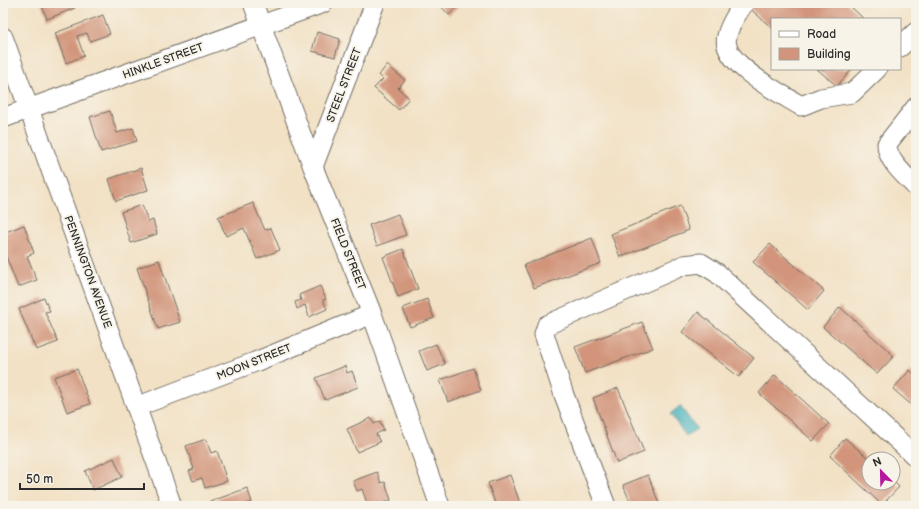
<svg xmlns="http://www.w3.org/2000/svg" width="919" height="509" viewBox="0 0 919 509" font-family="'Balsamiq Sans',sans-serif">
  <style>
    .water { fill: #40b0bb; stroke: #366e73 }
    .building { fill: #d2957c }
    .lines { fill: none; stroke-linecap: round; stroke-linejoin: round }
    .minor-casing { stroke: #716b61; stroke-width: 21 }
    .minor { stroke: #fff; stroke-width: 19 }
    .labels { text-anchor: middle; dominant-baseline: central; stroke-width: 4; stroke-linejoin: round; paint-order: stroke }
    .street-label { font-size: 11px; fill: #2b2b2b; stroke: #f7f3e8 }
  </style>
  <rect width="100%" height="100%" fill="#f7f3e8"/>
  <filter id="ink" filterUnits="userSpaceOnUse"><feTurbulence type="fractalNoise" baseFrequency=".025" numOctaves="2"/><feDisplacementMap in="SourceGraphic" scale="8" xChannelSelector="R" yChannelSelector="G"/><feConvolveMatrix kernelMatrix="1 2 1 2 8 2 1 2 1" color-interpolation-filters="sRGB"/></filter>
  <filter id="wash" filterUnits="userSpaceOnUse"><feTurbulence type="fractalNoise" baseFrequency=".012" numOctaves="4" result="noise"/><feDisplacementMap in="SourceGraphic" scale="16" xChannelSelector="R" yChannelSelector="G"/><feGaussianBlur stdDeviation="0.9" result="paint"/><feColorMatrix in="noise" values="0 0 0 0 0 0 0 0 0 0 0 0 0 0 0 0 0 1.4 0 .05"/><feComposite in="paint" operator="in"/></filter>
  <g filter="url(#wash)">
    <rect width="100%" height="100%" fill="#f2e1c5"/>
    <path class="water" d="M680,406L697,429L686,436L670,414Z"/>
    <g id="blocks">
      <path class="building" d="M41,3H73L75,8L47,19Z
        M438,3H461L449,15Z
        M749,3H847L864,19H772V28L747,6Z
        M103,15L110,34L90,41L87,33L77,36L84,56L66,63L55,33Z
        M317,32L340,39L335,57L312,51Z
        M387,65L405,80L398,88L409,98L399,110L374,88L383,79L379,75Z
        M817,69H852L837,86Z
        M110,111L117,133L133,128L137,141L101,152L90,117Z
        M141,168L148,190L116,201L109,179Z
        M253,203L265,230L271,228L280,250L257,259L244,228L226,236L218,217Z
        M142,205L148,222L153,220L157,234L131,243L121,212Z
        M680,206L689,230L620,257L611,234Z
        M398,214L406,235L377,246L369,225Z
        M24,225L34,253L27,256L37,280L18,287L3,249V233Z
        M592,238L601,263L534,288L524,265Z
        M770,244L824,291L808,310L753,262Z
        M403,249L418,289L398,297L383,257Z
        M159,260L180,322L158,329L137,268Z
        M320,286L326,299L323,300L327,309L309,317L305,305L297,309L295,302L301,300L299,295Z
        M44,298L50,311L45,312L58,342L36,350L19,309Z
        M427,299L434,318L410,327L403,308Z
        M840,307L894,356L877,374L823,327Z
        M698,312L754,358L739,377L682,332Z
        M642,322L653,348L585,373L575,347Z
        M436,344L445,364L427,371L419,351Z
        M345,366L347,373L352,371L358,387L325,400L316,378Z
        M473,368L481,390L448,402L440,380Z
        M77,369L90,404L67,412L54,377Z
        M910,370L916,376V409L893,389Z
        M775,375L829,424L813,441L759,393Z
        M618,388L644,452L617,463L593,398Z
        M371,418L374,424L380,421L384,430L376,434L380,442L357,452L347,429Z
        M845,438L869,459V483H893V481L899,487L882,505L830,456Z
        M206,439L211,453L217,451L227,481L205,488L202,478L193,481L189,471L194,469L186,446Z
        M114,458L122,477L93,490L85,471Z
        M377,472L381,483L385,482L391,500L374,506H368L362,489L357,491L353,481Z
        M510,475L521,506H496L488,483Z
        M648,475L660,506H632L623,485Z
        M247,488L252,502L240,506H208L207,503Z"/>
    </g>
  </g>
  <g filter="url(#ink)">
    <use href="#blocks" fill-opacity="0" stroke="#716b61" stroke-width="1"/>
    <g class="lines">
      <g class="minor-casing">
        <path id="minor" d="M253,3L313,167L372,314L440,506
          M744,3C738,12 729,25 727,36C719,63 782,94 801,106L821,98L852,93L877,69
          M3,37L172,506
          M900,47L916,32
          M916,107L887,144C887,161 905,175 916,187
          M3,118L323,3
          M313,167L375,3
          M136,407L255,362L372,314
          M606,506L564,395L544,334L547,325L556,321L684,265L701,263L717,273L916,457"/>
      </g>
      <use href="#minor" class="minor"/>
    </g>
  </g>
  <g class="labels">
    <g class="street-label">
      <text transform="translate(163 61) rotate(-20)">HINKLE STREET</text>
      <text transform="translate(344 85) rotate(-69)">STEEL STREET</text>
      <text transform="translate(348 254) rotate(68)">FIELD STREET</text>
      <text transform="translate(88 272) rotate(70)">PENNINGTON AVENUE</text>
      <text transform="translate(254 362) rotate(-22)">MOON STREET</text>
    </g>
  </g>
  <rect width="919" height="509" fill="none" stroke="#f7f3e8" stroke-width="16"/>
  <rect x="771" y="18" width="130" height="52" fill="#f7f3e8" stroke="#a5a39c"/>
  <rect x="779" y="31" width="20" height="6" fill="#ffffff" stroke="#a5a39c"/>
  <text x="807" y="38" font-size="12" fill="#2b2b2b">Road</text>
  <rect x="779" y="48" width="20" height="12" fill="#d2957c" stroke="#a5a39c"/>
  <text x="807" y="58" font-size="12" fill="#2b2b2b">Building</text>
  <g transform="translate(881 471) rotate(337)"><circle r="19" fill="#f7f3e8" stroke="#a5a39c"/>
  <path d="M0-3L7 15L0 10L-7 15Z" fill="#b5179e"/>
  <text y="-6" font-size="11" font-weight="bold" text-anchor="middle" fill="#2b2b2b">N</text>
  </g>
  <path d="M20 483v6h124v-6" fill="none" stroke="#2b2b2b" stroke-width="2"/>
  <text x="26" y="483" font-size="12" fill="#2b2b2b" stroke="#f7f3e8" stroke-width="3" paint-order="stroke">50 m</text>
</svg>
